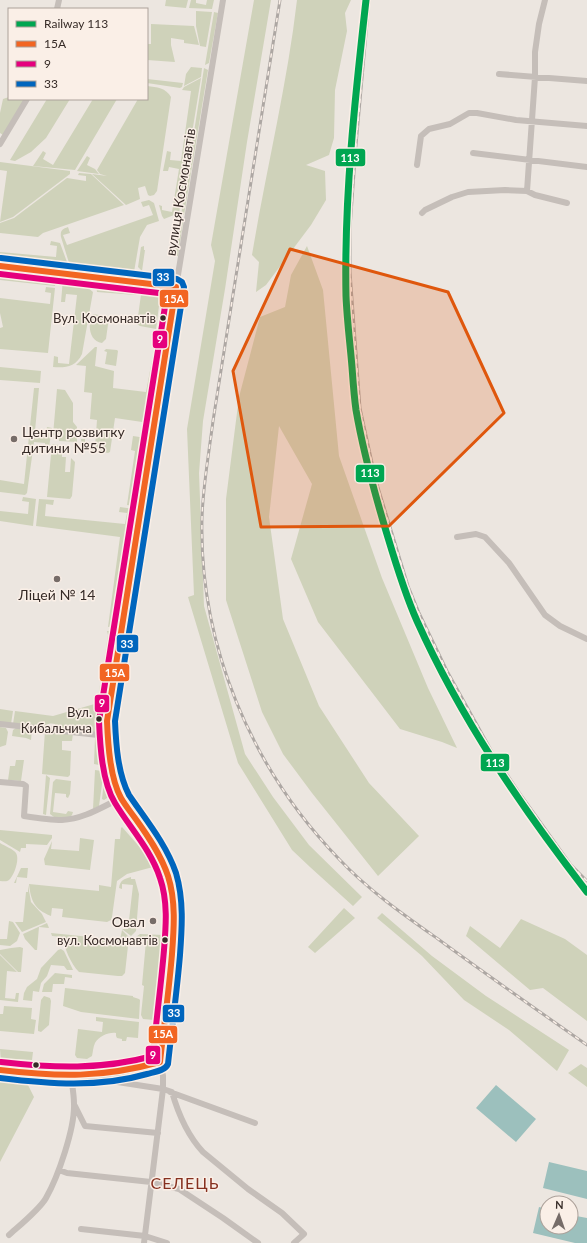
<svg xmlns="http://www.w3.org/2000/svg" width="587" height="1243" viewBox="0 0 587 1243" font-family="Lato,sans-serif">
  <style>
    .green { fill: #cfd2ba }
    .water { fill: #9cc0bd }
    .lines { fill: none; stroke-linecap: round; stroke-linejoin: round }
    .minor { stroke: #c5beb9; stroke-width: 6 }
    .rail-casing { stroke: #ada7a3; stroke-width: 3 }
    .rail { stroke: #faefe7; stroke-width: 1.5; stroke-dasharray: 4.5; stroke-linecap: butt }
    .bus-1-casing { stroke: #faefe7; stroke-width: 9 }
    .bus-2-casing { stroke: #faefe7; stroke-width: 9 }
    .bus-3-casing { stroke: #faefe7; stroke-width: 9 }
    .bus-1 { stroke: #f26522; stroke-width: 6 }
    .bus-2 { stroke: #e5007d; stroke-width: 6 }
    .bus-3 { stroke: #0065bd; stroke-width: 6 }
    .rail-1-casing { stroke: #faefe7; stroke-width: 10 }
    .rail-1 { stroke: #00a651; stroke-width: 7 }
    .marked { fill: #df570d; fill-opacity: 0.2; stroke: #df570d; stroke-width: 3; stroke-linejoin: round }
    .bus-dot { fill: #362b27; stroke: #faefe7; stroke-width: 1.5 }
    .poi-dot { fill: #766c68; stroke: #faefe7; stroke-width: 1.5 }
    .labels { text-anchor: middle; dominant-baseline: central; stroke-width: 3; stroke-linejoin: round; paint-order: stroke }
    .bus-label { font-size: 13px; fill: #362b27; stroke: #faefe7; text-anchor: end }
    .street-label { font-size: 14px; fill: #362b27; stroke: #faefe7 }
    .poi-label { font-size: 14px; fill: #362b27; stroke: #faefe7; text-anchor: start }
    .quarter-label { font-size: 16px; letter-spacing: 1px; fill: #86301f; stroke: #faefe7 }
    .line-badge { stroke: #faefe7; stroke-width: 1.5 }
    .badge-label { font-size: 11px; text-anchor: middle; font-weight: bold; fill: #fff }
  </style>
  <rect width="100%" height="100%" fill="#ece6e0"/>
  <path class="green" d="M166,0H188L186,8L165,6Z
    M191,0H196V3L206,5L207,0H214L212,9L189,8Z
    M254,0H271L247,142L225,289L203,421L199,473L204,606L245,754L273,797L309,845L362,897L353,906L310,867L292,850L238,763L188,597L194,595L187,429L215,261L211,245Z
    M297,0H351L345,13L347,31L335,90L334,138L329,155L306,165L325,171L326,200L311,225L266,285L256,292L259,262L252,255C266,170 287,86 297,0Z
    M196,11L212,12L206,47L200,46L196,26Z
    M214,12L218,13L209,63L205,65Z
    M151,24L194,26L199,45L184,43V40L171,38V45L175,62L147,60V44H151Z
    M191,67L202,68L201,77L184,86L186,74Z
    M204,68L208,70L184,215H181Z
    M201,78L179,213L164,219L162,216L159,205L162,206V210L172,212L179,169L169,167L168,171H163L167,151L171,152L170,160L181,161L191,91L182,90L184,87Z
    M147,79L183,83L182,87L180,88L147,83Z
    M147,86C157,87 166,88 171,97L157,191L154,195L150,196L148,195L145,186L138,188L140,199L126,205L92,174L107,176L100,174L97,170L138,99H147Z
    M9,97V99H25L3,135L0,133V113L3,99Z
    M47,99H70L46,138L31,152L15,161L10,160Z
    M93,99H117L75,170L33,166L43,151L46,153L43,159L53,165Z
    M87,156L90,158L87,165L95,169L99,174L77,171Z
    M0,162L70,171V174L13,217L0,222L7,171L0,170Z
    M79,173L91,174L124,205L43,233L38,237L0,233V223L14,218L67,178L86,181V176L78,175Z
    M149,200L154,203L159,221L147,225L140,237L134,272L70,266L61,237C60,231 62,229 68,227L70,233L63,235L67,245L153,215L149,205L143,207L141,202Z
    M179,222H183L178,256L174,255Z
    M51,241L60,243L67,262L66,265L0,258V252L56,257L57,246L50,245Z
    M144,246V250H145L142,271L138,267L141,247Z
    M307,246L323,290L339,456L382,578L428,688L457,748L442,742L400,729L318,622L291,559L312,484L279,426L269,517L283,619L319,706L369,783L419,836L378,876L312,793L283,754L262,712L226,600V499L239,397L260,317L285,307L291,275Z
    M0,260L50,265V268L0,262Z
    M71,268L133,275L130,277L72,270Z
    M0,273L56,279L55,286L0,280Z
    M63,279L80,281L93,292L82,354C76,367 65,368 53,367L54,356L58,357V363L69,364L77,295L66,294L65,302H61Z
    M99,281L137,285L139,288L138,294L136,295L97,292L96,283Z
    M46,287L55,288L48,353L0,349V328L3,327L0,313V298L50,304L51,293L45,292Z
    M142,287L163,289L169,294L168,307L159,306L156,329L140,326L137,324Z
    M93,314L109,317L106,339L102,343C89,341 87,324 93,314Z
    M157,334L163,335L149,423L115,418L110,452L108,453L84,449L82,446L81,439H85V446L95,447L97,420L90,419L92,393L84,392L86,366L76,365L95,347H97L95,366L114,371L113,388L146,392Z
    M106,349L117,350L118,351L116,366L105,364L107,352L104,351Z
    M0,367L41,371L40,383L0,380Z
    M34,388H39L35,431L46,432L47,427L52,428L49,447H45V443L34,442L27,493L25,495L0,492V480L24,484Z
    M57,389L65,390L73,403V422L77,427V442L59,441V436L53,435Z
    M133,436L146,438L135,506L127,505L135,451L131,450Z
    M52,444L59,445L62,451V457H66L65,472H70L71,458L75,462L72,496L70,499L47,497Z
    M23,497L36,499L33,526L0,521V511L28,514L29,502L22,501Z
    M39,499L54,500L53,505L46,504L45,516L125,524L127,513L119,512L120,507L134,509L117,622L115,626L108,627L120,537L36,526Z
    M107,631H112L115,634L107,682L101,681L108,635Z
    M100,685L106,686L101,715H99L98,725L101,727V734L55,728V724C48,722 46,726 40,727C32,728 21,725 13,724L15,711L53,716L98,703Z
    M0,709L13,711L11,724L0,722Z
    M0,727L6,728L8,732L6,745L0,747Z
    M16,728L32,729L31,740L26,738L12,736L13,730Z
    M45,731L73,733L72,741H62V750L71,751L70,775L68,777L42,774Z
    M95,738H102L106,764L104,766L94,764Z
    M16,760H24L21,781L8,780L10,766H15Z
    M95,770L102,771L103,777L99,806L93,809Z
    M107,771L113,794L104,800L102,799L105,772Z
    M46,775L50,778L46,815L43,814Z
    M56,779L71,781L70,794L68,798L66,797V794L55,793L53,812L66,814L68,811L73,812L72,815L69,818L54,817L50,814L53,782Z
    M123,822C141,827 150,848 159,863L158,865L156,866Z
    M122,827L145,853L153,867L127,874L117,881L112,917L111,920L107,922L62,917L63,909L52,908L51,916C34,909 31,901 29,884L99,891V885L111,887L115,839H120L121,828Z
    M0,830L52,835V838L47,845L26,844V848H21L20,852L0,840Z
    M80,838L94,840L90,870L45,865L44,859L52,841L51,849L79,851Z
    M0,843C5,846 13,849 16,853C20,859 14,876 9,880C7,882 3,881 0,881Z
    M21,868H28L27,878L17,877L16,883H14Z
    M131,877V879H135L139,894L136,931L131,936L122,929H128L133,885L122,884V889L119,888C120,880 124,879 131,877Z
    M28,885L31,902L42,914L46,922L22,932L15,922H23L26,892H28Z
    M165,893L167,894L170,928L168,929L164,927V918L166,917V901L162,898Z
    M344,908L355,918L315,953L308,947Z
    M382,913L432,956L486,996L569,1050L557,1071L509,1030L464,1000L422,956L377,918Z
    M521,919L565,939L587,955V1021L543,988L530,990L466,936L470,926L500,948Z
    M9,921L13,922L20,933L17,941L10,946L0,945V939H7Z
    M47,923L49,928L39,927L37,950H35L25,939L23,934Z
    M122,930L129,937L125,973L122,976H118L79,972C71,964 64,948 63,937L52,936L51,933L120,940Z
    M140,934L163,935L154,1020L143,1019L141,1015L144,986L142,985L146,941L135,940V944H132L133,939Z
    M165,941H169L161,1017L160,1020H157Z
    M20,947L23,948L21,972H18L0,954V950L11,948Z
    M61,949L64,951L73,970H67L64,966L51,965L47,976L41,983L39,992L33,991L32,1001L23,1000L24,993L27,987L37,979L41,968L58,950Z
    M0,955L17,972L7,971L5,998L15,999L16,993H19L18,1002L0,1000Z
    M55,973L72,975V978L65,977L64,984H53L52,992H42L44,984Z
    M65,988L133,996V997L139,999L140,1000L139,1019L81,1012L63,1006Z
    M44,996L50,998L51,1001L49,1025L41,1032L38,1031V1027L41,1000Z
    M4,1006L32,1008L31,1019L36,1020L34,1034L0,1031V1014H3Z
    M96,1017L139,1022L138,1038L127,1037L126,1041H122V1039L117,1038L116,1036V1033C109,1032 99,1036 95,1043C93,1047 93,1052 92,1056L87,1059L77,1058L75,1055L78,1029L102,1032L103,1022L96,1021Z
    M153,1023L158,1024L160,1027L157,1053H153L150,1051Z
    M0,1049L33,1052L32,1060L17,1059L14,1063L1,1062Z
    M78,1062H95V1066L73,1067L74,1063Z
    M581,1064L587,1068V1087L568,1073Z
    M0,1080L27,1083L34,1097L0,1162Z"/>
  <path class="water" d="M496,1085L536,1119L516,1142L476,1108Z
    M549,1162L587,1171V1199L543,1188Z
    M539,1207L547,1209V1227H571V1215L587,1218V1243H575L533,1233Z"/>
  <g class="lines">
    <path class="minor" d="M57,9L59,0
      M499,74L587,81
      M0,144L27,99
      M473,153L587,167
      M417,165L421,136L429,129L450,124L469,113H477L516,120L587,126
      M527,191L535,77V52L539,24L545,0
      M422,213L425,210L452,197L468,192L505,190L527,191L535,195L567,203
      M0,266L176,287
      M457,537L476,534L485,537L509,563L545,615L560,626L587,639
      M0,724L107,736
      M0,782L23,784L26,786L24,816C37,818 50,820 62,820C84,819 102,807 121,798
      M0,1070L44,1075L85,1077L163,1089L172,1092C178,1113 188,1136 203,1152L248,1189L282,1213L304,1234L294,1243
      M93,1075L118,1073L160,1062
      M170,1092L255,1123
      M75,1106L85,1126L158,1133
      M59,1170L67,1173L151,1182L179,1189L223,1218L258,1243
      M81,1229L145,1236L167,1243
      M9,1235C19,1226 40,1209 46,1198C58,1177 75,1128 74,1104C74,1094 72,1085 71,1076
      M144,1243L163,1089V1076L160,1062C163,1029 168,996 171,963C173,934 177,904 168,876C161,854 143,829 130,811C127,806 124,803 121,798C113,784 107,739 107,721L176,287L223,0"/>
    <g class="rail-casing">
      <path id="rail" d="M280,0C264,100 248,200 232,301C226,341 219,381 213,421C209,453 203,485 202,518C199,645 251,768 339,859C368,890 404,915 438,939C487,975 537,1010 587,1045
        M369,0L356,145L350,228V272L360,408L376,481L408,586L419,613L447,671L492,752L518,791L571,865L587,881"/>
    </g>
    <use href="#rail" class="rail"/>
    <g class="bus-1-casing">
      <path id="bus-1" d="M0,266L176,287L107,721C108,744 110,778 121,798C125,805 130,811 135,818C148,836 161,855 168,876C176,901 174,928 172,954C169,990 164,1026 160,1062C102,1078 59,1077 0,1070"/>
    </g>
    <g class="bus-2-casing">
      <path id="bus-2" d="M0,274L167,294L99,721C100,745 102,782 115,803C130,828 151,850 160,878C168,901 166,926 164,950C161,986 156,1021 153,1056C101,1070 54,1068 1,1062"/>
    </g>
    <g class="bus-3-casing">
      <path id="bus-3" d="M0,1078C49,1084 99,1088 147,1074C154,1072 165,1071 168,1064C172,1027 177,991 180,955C182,928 184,900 176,873C166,844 146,820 129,795C118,774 116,745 115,721L184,287L182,282L177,279L1,258"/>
    </g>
    <use href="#bus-1" class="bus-1"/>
    <use href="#bus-2" class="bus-2"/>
    <use href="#bus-3" class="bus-3"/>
    <g class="rail-1-casing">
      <path id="rail-1" d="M366,0C355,98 344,197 346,296C347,320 350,343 352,367C353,381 354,396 356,410C363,451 374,491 386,531C395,561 404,592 417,621C461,719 522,808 587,892"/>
    </g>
    <use href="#rail-1" class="rail-1"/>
  </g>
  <path class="marked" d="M290,249L448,292L504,413L389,526L261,527L233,371Z"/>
  <g class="bus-dot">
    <circle cx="163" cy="318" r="3.5"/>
    <circle cx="99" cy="719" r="3.5"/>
    <circle cx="165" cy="940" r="3.5"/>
    <circle cx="36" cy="1065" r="3.5"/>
  </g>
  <g class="poi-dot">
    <circle cx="14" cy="439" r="4"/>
    <circle cx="57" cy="579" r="4"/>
    <circle cx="153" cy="921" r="4"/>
  </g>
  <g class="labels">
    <g class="bus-label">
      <text x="156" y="318">Вул. Космонавтів</text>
      <text x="92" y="712">Вул.<tspan x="92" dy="16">Кибальчича</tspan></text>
      <text x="158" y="940">вул. Космонавтів</text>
    </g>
    <g class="street-label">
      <text transform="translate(180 192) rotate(-81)">вулиця Космонавтів</text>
    </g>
    <g class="poi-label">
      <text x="22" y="431">Центр розвитку<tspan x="22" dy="16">дитини №55</tspan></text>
      <text x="57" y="594" text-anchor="middle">Ліцей № 14</text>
      <text x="145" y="921" text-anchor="end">Овал</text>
    </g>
    <g class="quarter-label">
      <text x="185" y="1182">СЕЛЕЦЬ</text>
    </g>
  </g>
  <g class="line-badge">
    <rect x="335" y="148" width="31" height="19" rx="4" fill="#00a651"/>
    <rect x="152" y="268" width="23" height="19" rx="4" fill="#0065bd"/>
    <rect x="159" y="289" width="30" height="19" rx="4" fill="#f26522"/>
    <rect x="152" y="330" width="16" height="19" rx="4" fill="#e5007d"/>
    <rect x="355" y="464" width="30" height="19" rx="4" fill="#00a651"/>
    <rect x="116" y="634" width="23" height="19" rx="4" fill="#0065bd"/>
    <rect x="99" y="663" width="31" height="19" rx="4" fill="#f26522"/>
    <rect x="94" y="694" width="16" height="19" rx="4" fill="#e5007d"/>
    <rect x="480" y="753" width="30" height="19" rx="4" fill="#00a651"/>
    <rect x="162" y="1004" width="23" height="19" rx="4" fill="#0065bd"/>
    <rect x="148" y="1025" width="30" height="19" rx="4" fill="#f26522"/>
    <rect x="145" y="1045" width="16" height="20" rx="4" fill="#e5007d"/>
  </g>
  <g class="badge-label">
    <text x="350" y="162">113</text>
    <text x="163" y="281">33</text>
    <text x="174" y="303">15A</text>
    <text x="160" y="343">9</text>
    <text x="370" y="477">113</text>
    <text x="127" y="648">33</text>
    <text x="115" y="677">15A</text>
    <text x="102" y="707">9</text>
    <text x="495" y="767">113</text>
    <text x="174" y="1017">33</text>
    <text x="163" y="1038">15A</text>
    <text x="153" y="1059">9</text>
  </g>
  <rect x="8" y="8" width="140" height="92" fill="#faefe7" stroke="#aca19a"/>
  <rect x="16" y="21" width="20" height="6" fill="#00a651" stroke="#aca19a"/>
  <text x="44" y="28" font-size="12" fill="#362b27">Railway 113</text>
  <rect x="16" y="41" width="20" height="6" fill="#f26522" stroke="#aca19a"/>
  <text x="44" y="48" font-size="12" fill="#362b27">15A</text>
  <rect x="16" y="61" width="20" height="6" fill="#e5007d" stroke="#aca19a"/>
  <text x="44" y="68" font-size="12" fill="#362b27">9</text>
  <rect x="16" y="81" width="20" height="6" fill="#0065bd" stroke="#aca19a"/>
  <text x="44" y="88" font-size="12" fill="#362b27">33</text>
  <g transform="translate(559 1215) rotate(2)"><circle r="19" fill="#faefe7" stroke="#aca19a"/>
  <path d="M0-3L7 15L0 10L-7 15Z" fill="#766c68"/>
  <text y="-6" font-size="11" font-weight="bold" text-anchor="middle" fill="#362b27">N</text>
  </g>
</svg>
